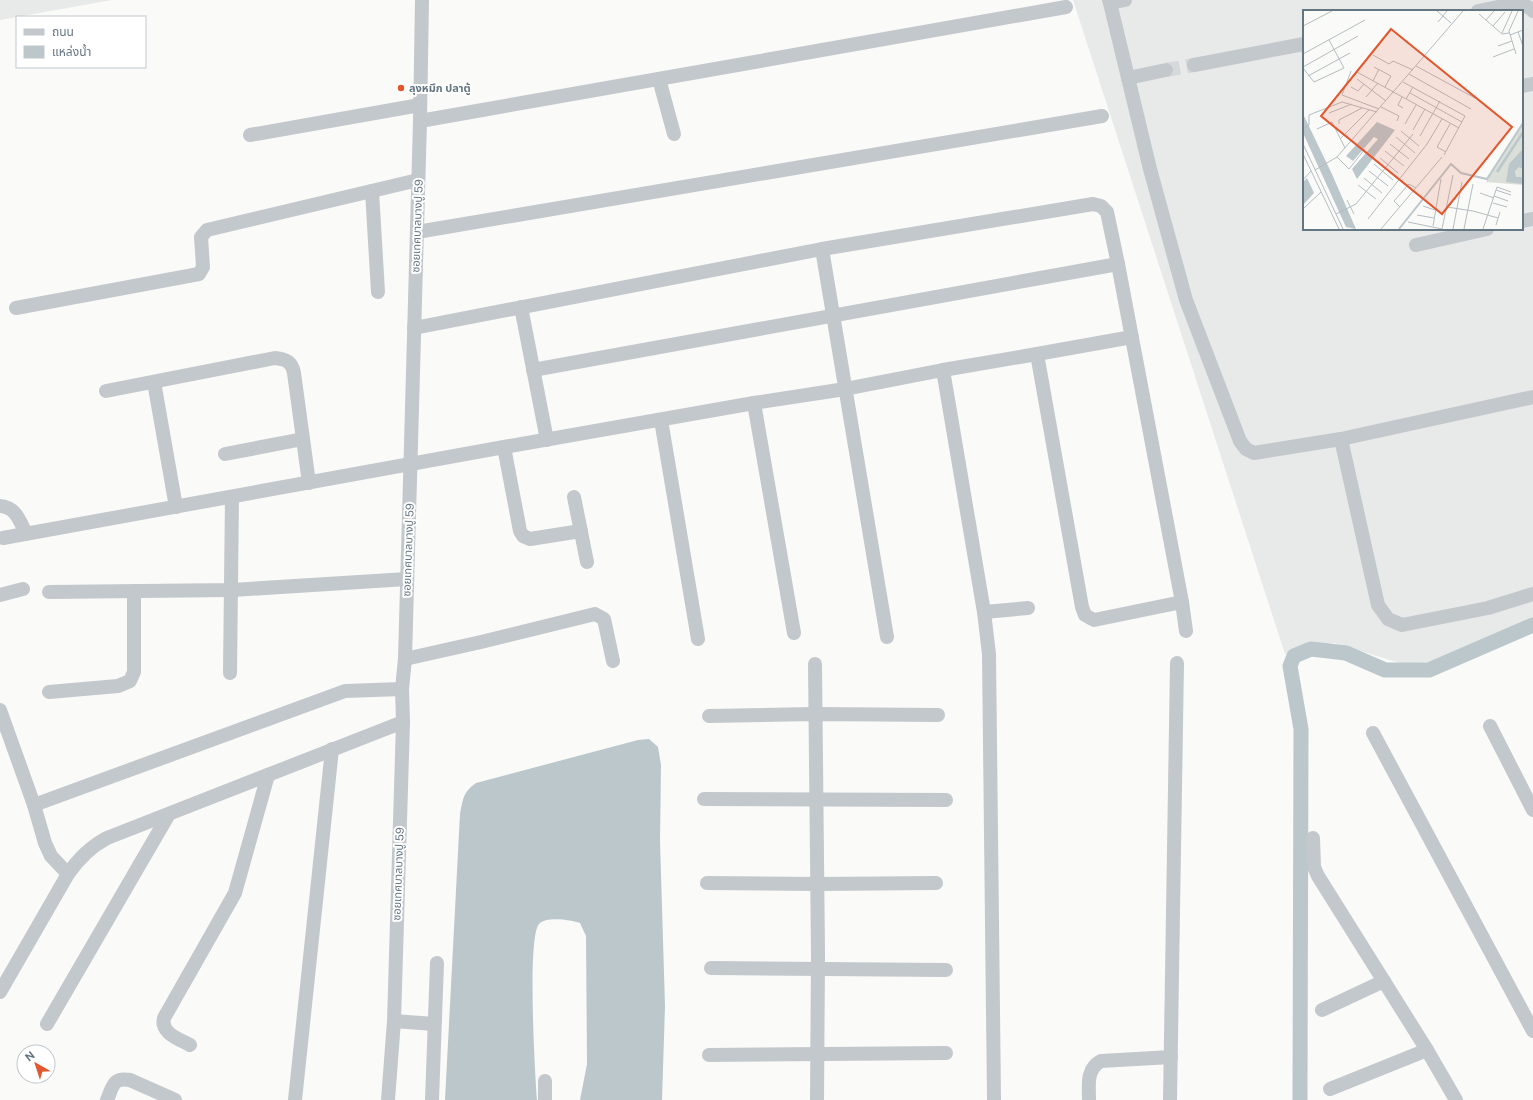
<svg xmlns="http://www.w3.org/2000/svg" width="1533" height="1100" viewBox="0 0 1533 1100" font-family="'Public Sans','Noto Sans Thai',sans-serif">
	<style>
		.built { fill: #e8e9e9; fill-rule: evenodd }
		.water { fill: #bbc7cb }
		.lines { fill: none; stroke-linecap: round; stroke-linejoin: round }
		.canal { stroke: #bbc7cb; stroke-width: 15 }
		.minor-tunnel { stroke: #d5d9db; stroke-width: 14; stroke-dasharray: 14 7; stroke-linecap: butt }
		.minor { stroke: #c3c8cc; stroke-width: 14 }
		.poi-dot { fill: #e4572e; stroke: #fff; stroke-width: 1.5 }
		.labels { text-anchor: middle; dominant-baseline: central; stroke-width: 4; stroke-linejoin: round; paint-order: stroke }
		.poi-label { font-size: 11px; font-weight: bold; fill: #657683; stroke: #fff; text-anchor: start }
		.street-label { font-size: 11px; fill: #657683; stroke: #fff }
		.inset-river { fill: none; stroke: #bbc7cb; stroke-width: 2 }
		.inset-road { fill: none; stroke: #b5bdc2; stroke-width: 1 }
		.view { fill: #e4572e; fill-opacity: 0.15; stroke: #e4572e; stroke-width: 2 }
		.inset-edge { fill: none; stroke: #657683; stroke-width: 2 }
	</style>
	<rect width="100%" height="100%" fill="#fafaf8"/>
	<g class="built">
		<polygon points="0,0 112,0 0,20"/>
		<path d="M 1073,0 L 1533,0 L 1533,622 L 1446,661 L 1403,664 L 1334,643 L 1285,654 ZM 1304,11 L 1522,11 L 1522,229 L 1304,229 Z"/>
	</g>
	<path class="water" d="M 649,739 L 658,747 L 661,765 L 660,841 L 665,1006 L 662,1100 L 580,1100 L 587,1064 L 586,936 L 580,923 C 571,920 546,916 539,924 C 527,938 535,1074 537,1100 L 445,1100 L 460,814 C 463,799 463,792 476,783 L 638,740 Z"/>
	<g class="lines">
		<polyline class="canal" points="1300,1100 1301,729 1290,666 1294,656 1311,649 1346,653 1385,670 1429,670 1533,625"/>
		<polyline class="minor-tunnel" points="1166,70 1194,65"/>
		<g class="minor">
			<polyline points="1109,0 1110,3 1125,0"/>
			<polyline points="1110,3 1150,169 1186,300 1240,441 1246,449 1254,453 1341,439 1378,605 1388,619 1402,625 1488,608 1533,594"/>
			<polyline points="1478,11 1519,3 1530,8 1533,11"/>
			<polyline points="1194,65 1304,44"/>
			<polyline points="1128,78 1166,70"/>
			<polyline points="659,79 674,134"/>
			<polyline points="1522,86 1533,84"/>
			<polyline points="420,121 1066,7"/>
			<polyline points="250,135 420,105"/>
			<polyline points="372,191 378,292"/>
			<polyline points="1522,221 1533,219"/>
			<polyline points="417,232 1102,116"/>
			<polyline points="1416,245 1487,229"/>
			<polyline points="822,249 887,637"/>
			<polyline points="521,307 547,440"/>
			<polyline points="16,308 199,274 203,267 201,237 207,230 418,180"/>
			<polyline points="414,328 822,249 1093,204 1101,206 1107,212 1118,264 1182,602 1186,631"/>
			<polyline points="1037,354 1082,607 1085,615 1094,620 1182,602"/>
			<polyline points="533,370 1118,264"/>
			<polyline points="943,370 984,612 989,654 994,1100"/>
			<polyline points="154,382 176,507"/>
			<path d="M 106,391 L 275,358 C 286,359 292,362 294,373 L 309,483"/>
			<polyline points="754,403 794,633"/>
			<polyline points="661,420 698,639"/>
			<polyline points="1341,439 1533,397"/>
			<polyline points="504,447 520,531 523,536 530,539 581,531"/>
			<polyline points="225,454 303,439"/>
			<polyline points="574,497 587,562"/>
			<path d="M 0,506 C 16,507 20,521 26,534"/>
			<polyline points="3,538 504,447 754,403 845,389 943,370 1037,354 1132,337"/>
			<polyline points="49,592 232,590 407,579"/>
			<polyline points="0,595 23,589"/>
			<polyline points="984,612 1028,608"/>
			<polyline points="405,659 481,642 595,614 604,619 613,661"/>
			<polyline points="815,664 818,954 817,1100"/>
			<polyline points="230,673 232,497"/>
			<polyline points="49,692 118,686 130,681 134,672 134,591"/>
			<polyline points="0,710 34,805 345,691 402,689"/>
			<polyline points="709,716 815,714 938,715"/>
			<polyline points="1490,726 1533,810"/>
			<polyline points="1373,733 1533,1031"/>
			<polyline points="704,799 946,800"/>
			<polyline points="34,805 45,843 51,856 68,874"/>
			<polyline points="1313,838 1314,867 1318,876 1427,1050 1456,1100"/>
			<polyline points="707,883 817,884 936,883"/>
			<polyline points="711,968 946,970"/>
			<path d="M 0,992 L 68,874 C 79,858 90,847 107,838 L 403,722"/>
			<polyline points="1322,1010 1384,981"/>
			<polyline points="394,1021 434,1024"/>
			<polyline points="47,1024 169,814"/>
			<path d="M 190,1045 C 179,1039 160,1033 164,1018 L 235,893 L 268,775"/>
			<polyline points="709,1055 946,1053"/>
			<polyline points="545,1081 545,1100"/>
			<polyline points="1330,1089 1427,1050"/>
			<path d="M 107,1100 C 113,1086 113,1077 130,1080 L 175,1100"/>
			<polyline points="295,1100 332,749"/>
			<polyline points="388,1100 394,1021 403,722 402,689 405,659 420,121 422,0"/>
			<polyline points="432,1100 437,963"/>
			<path d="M 1089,1100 C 1089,1085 1086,1069 1101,1061 L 1171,1057"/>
			<polyline points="1170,1100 1177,663"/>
		</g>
	</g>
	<circle class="poi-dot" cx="401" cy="88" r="4"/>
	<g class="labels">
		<g class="poi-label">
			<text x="409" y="88">ลุงหมึก ปลาตู้</text>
		</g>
		<g class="street-label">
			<text transform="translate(417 226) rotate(-88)">ซอยเทศบาลบางปู 59</text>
			<text transform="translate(408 550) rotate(-88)">ซอยเทศบาลบางปู 59</text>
			<text transform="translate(398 874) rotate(-88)">ซอยเทศบาลบางปู 59</text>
		</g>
	</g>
	<g transform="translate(1303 10)">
		<rect width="220" height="220" fill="#fafaf8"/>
		<path d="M 220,114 L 220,175 L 183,172 L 191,159 Z" fill="#dadfd7"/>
		<path d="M 0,104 L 28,162 L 53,219 L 43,217 L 0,123 ZM 74,112 L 92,120 L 54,169 L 49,159 L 75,129 L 71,127 L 50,151 L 43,146 ZM 220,120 L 219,126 L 195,163 L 193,161 ZM 220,139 L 220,159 L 216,157 L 212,161 L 213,167 L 220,167 L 220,174 L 203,172 L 206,154 ZM 4,168 L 11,183 L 0,195 L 0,172 Z" fill="#bbc7cb"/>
		<path class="inset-river" d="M 96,219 L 148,154 L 158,163 L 184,169 L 220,113"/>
		<path class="inset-road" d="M 134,1 L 148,13M 176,4 L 199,24 L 206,23M 183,10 L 191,1M 135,12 L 144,1M 0,16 L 29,1M 190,16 L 202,2M 215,22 L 220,36M 199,23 L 209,1M 207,25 L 220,20M 195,36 L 209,31M 0,44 L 62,10M 213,44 L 206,21 L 215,1M 70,45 L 86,54 L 90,51 L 110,60M 190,47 L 211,39M 113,56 L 172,88M 0,57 L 55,26M 71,57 L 88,66 L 82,77M 0,58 L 11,72 L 41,58 L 26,30M 48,61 L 39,85 L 76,99M 54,62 L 156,118M 106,64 L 168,99M 5,66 L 47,43M 54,69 L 83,91M 70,71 L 76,59M 100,72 L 162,106 L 141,145M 48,77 L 55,81 L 61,74M 107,83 L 159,112M 63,87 L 75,73M 99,87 L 95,95 L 100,98M 103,89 L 110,77M 78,97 L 96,106 L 94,111M 26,103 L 49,94M 36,114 L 36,110 L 59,98M 102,114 L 113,95M 0,119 L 6,115 L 6,105 L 39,92 L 74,102M 14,119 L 29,112 L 42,138M 110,120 L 122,99M 98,121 L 116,136M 117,126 L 137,91M 93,127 L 112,143M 37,129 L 66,100M 0,134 L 40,219M 87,134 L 106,149M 82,141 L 101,156M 143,142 L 134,137 L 147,114M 0,144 L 36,219M 34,147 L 46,159 L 62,139M 77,148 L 95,163M 71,154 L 90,170M 12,160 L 34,147 L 160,1M 66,161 L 85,176M 61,168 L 79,183M 0,170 L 8,161M 55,175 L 73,189M 193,180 L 208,185M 177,183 L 191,188M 191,186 L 205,191M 44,190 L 51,204M 190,193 L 204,197M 120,196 L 132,200M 97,197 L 91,191 L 106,174 L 113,178M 144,197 L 170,201 L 195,208M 0,199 L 18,182M 33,204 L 53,194 L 110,124M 114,205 L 131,208M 65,209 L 124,134 L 139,109M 105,212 L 139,219M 193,215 L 197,202M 130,216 L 138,169M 78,219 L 139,147M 139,219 L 150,165M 150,219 L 159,172M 161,219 L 170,174M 180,219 L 194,177 L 208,182"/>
		<path class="view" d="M 88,19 L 209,117 L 139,204 L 18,106 Z"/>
		<rect width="220" height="220" class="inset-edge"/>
	</g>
	<rect x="16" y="16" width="130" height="52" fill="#ffffff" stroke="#c1c8cd"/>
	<rect x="24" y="29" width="20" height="6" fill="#c3c8cc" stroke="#c1c8cd"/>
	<text x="52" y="36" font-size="12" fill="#657683">ถนน</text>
	<rect x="24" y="46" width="20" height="12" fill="#bbc7cb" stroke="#c1c8cd"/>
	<text x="52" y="56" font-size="12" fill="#657683">แหล่งน้ำ</text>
	<g transform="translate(36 1064) rotate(321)"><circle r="19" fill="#ffffff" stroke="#c1c8cd"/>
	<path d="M0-3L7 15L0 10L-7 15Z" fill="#e4572e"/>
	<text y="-6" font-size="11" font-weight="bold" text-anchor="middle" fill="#657683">N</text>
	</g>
</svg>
